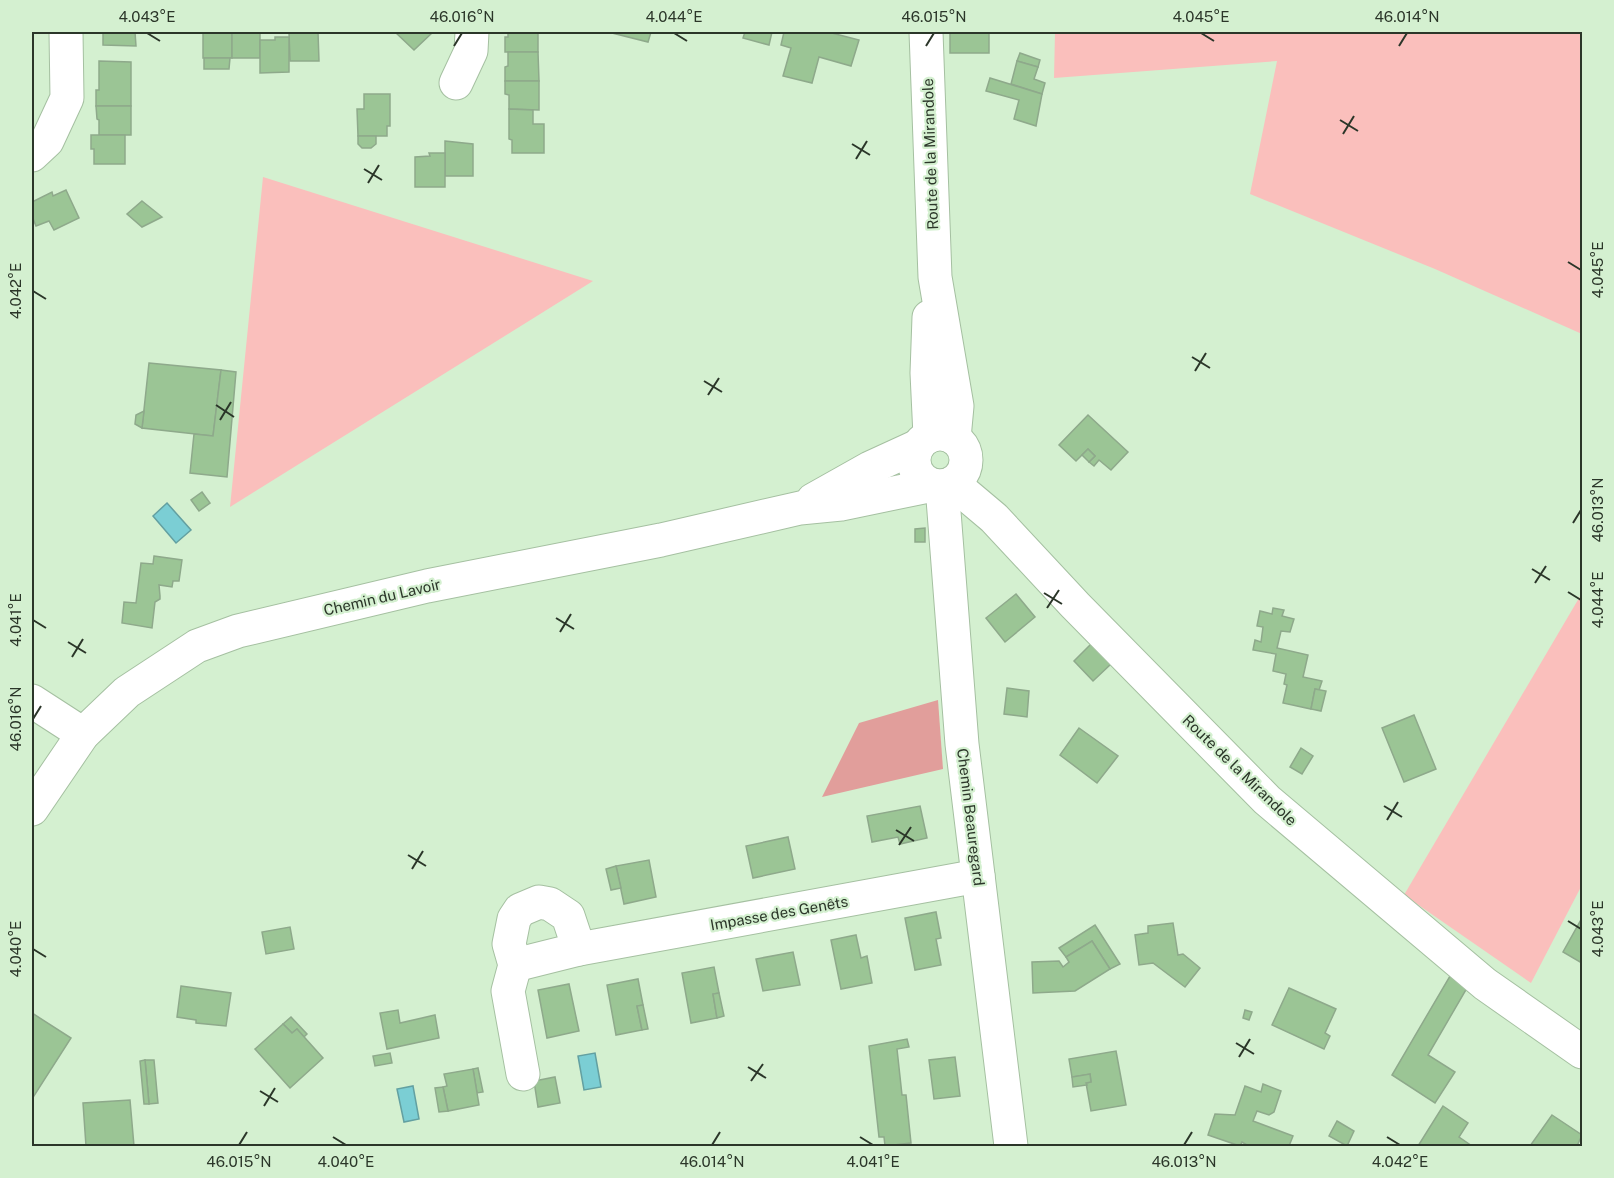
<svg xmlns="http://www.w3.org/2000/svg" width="1614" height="1178" viewBox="0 0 1614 1178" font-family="'Public Sans',sans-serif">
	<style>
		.green { fill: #fabfbc }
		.forest { fill: #e19e9b }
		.water { fill: #7bced4; stroke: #63a0a1; stroke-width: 1.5 }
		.building { fill: #9bc595; stroke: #8ea98b; stroke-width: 1.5 }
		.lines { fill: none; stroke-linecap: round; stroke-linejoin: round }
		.minor-casing { stroke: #a5c0a1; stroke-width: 35 }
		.minor { stroke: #fff; stroke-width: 33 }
		.ticks { fill: none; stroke: #2b3629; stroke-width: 2 }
		.labels { text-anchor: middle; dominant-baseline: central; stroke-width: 4.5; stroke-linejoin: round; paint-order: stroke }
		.street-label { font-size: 15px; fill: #2b3629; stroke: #d4f0d0 }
		.neatline { fill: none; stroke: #2b3629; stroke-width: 2 }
		.ticks-label { font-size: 15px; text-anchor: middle; fill: #2b3629 }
	</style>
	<rect width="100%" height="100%" fill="#d4f0d0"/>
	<g class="green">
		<polygon points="1055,32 1582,32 1582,334 1435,269 1250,194 1277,61 1054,78"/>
		<polygon points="263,177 593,281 230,507"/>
		<polygon points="1582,593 1582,885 1531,983 1404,895"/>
	</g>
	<polygon class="forest" points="938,700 943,769 822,797 859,723"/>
	<g class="water">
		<polygon points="167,503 191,530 176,543 153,516"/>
		<polygon points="595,1053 601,1087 584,1090 578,1056"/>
		<polygon points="413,1086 419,1119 404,1122 397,1089"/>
	</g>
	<g class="building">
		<polygon points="103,32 135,32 136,46 103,45"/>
		<rect x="203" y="32" width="29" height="26"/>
		<rect x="232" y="32" width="28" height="26"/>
		<polygon points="289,32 318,32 319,61 290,61"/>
		<polygon points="395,32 433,32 414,50"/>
		<polygon points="508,32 538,32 538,52 505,52 505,37 508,37"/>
		<polygon points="608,32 651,32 648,42"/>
		<polygon points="745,32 772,32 769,45 743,38"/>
		<polygon points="784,32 828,32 859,40 851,66 819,57 812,83 783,76 791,48 781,45"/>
		<rect x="950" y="32" width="39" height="21"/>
		<polygon points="275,37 289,37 289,72 260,73 260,40 275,40"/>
		<polygon points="508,52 538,52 539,81 505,81 505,67 508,66"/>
		<polygon points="1020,53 1040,60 1038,67 1017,61"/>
		<polygon points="204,58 230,58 229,69 204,69"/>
		<polygon points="99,61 131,62 131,106 96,106 96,90 99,90"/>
		<polygon points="1017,61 1038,67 1034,79 1045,83 1042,94 1011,84"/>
		<polygon points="990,78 1042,94 1036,126 1014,119 1019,100 986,91"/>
		<polygon points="505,81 539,81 539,110 509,109 509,95 505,94"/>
		<polygon points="364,94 390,94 390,126 387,126 387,136 358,136 357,109 364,109"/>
		<polygon points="96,106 131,106 131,135 99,135 99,120 97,119"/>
		<polygon points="509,109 533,110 533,124 544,124 544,153 512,153 512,140 509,139"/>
		<polygon points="91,135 125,135 125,164 94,164 94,149 91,149"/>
		<polygon points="358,136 376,136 376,144 371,148 362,148 358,144"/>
		<polygon points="445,141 473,144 473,176 445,176"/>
		<polygon points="429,153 445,153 445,187 415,187 415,157 430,156"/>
		<polygon points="66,190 79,218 54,230 49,221 36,226 32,216 32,202 52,192 53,196"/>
		<polygon points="142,201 162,217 142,227 127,214"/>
		<polygon points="149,363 221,370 213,436 142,428"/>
		<polygon points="221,370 236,372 227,477 190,473 194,434 213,436"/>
		<polygon points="144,411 142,428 135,424 136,415"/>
		<polygon points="1088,415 1128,452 1111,470 1099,460 1094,466 1089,462 1095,456 1088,449 1076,461 1059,445"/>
		<polygon points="1088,449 1095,456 1089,462 1082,455"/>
		<polygon points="202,492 210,503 199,511 191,500"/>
		<polygon points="925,528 925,542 915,542 915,529"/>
		<polygon points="154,556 182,560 179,581 173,581 172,587 159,585 160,596 160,599 155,602 152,628 122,623 124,602 136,603 141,563 153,564"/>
		<polygon points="1016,594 1035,617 1005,642 986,618"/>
		<polygon points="1273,608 1284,610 1282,616 1294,619 1290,632 1281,631 1277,648 1308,655 1303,677 1322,681 1319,690 1315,689 1311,709 1283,703 1287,685 1284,684 1286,674 1273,671 1276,654 1253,650 1255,640 1261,642 1263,627 1257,626 1260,611 1272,614"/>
		<polygon points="1091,644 1111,664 1093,681 1074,661"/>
		<polygon points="1007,688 1029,691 1027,717 1004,714"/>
		<polygon points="1315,689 1326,691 1321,711 1311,709"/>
		<polygon points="1414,715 1436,769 1404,782 1382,728"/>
		<polygon points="1079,728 1118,756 1097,783 1060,755"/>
		<polygon points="1301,748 1313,756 1302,774 1290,767"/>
		<polygon points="920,806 927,838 900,844 898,837 872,842 867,816"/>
		<polygon points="788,837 795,869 753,878 746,846"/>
		<polygon points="649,860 656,897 624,904 616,866"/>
		<polygon points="616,866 621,888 611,890 606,869"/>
		<polygon points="936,912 941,938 936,939 941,965 915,970 905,918"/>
		<polygon points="1582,918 1582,958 1580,962 1563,952"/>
		<polygon points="1173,923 1178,955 1183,954 1200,968 1185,987 1153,963 1139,965 1135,935 1148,933 1148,926"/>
		<polygon points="1095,925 1120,964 1110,969 1092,941 1066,957 1059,948"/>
		<polygon points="290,927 294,949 266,954 262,932"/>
		<polygon points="856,935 861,958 867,956 872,983 841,989 831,940"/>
		<polygon points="1092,941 1110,969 1075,991 1033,993 1032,962 1059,961 1063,967 1069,962 1066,957"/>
		<polygon points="793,952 800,985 763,991 756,959"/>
		<polygon points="714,967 719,993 713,994 717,1018 691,1023 682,973"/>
		<polygon points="1450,976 1467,988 1428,1055 1455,1072 1435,1103 1392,1075"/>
		<polygon points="638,979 643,1005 637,1006 642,1030 616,1035 607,985"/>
		<polygon points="569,984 579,1031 547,1038 538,990"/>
		<polygon points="181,986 231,993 226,1026 196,1023 196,1020 177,1017"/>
		<polygon points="1289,988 1336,1009 1325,1033 1330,1036 1324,1049 1272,1025"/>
		<polygon points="719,993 724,1016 717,1018 713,994"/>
		<polygon points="643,1005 648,1029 642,1030 637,1006"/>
		<polygon points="398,1010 400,1023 435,1015 439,1038 387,1049 380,1013"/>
		<polygon points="1245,1010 1252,1012 1249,1020 1243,1018"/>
		<polygon points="32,1013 71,1038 32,1099"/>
		<polygon points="291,1017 307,1034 304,1037 297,1029 292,1033 283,1024"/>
		<polygon points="283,1024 292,1033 297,1029 323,1058 290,1088 255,1049"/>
		<polygon points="907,1039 909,1047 897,1049 902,1095 906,1095 911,1143 885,1146 884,1137 879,1137 869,1046"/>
		<polygon points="1116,1051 1126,1105 1091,1111 1086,1083 1091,1082 1090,1074 1072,1077 1069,1059"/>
		<polygon points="390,1053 392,1063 375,1066 373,1056"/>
		<polygon points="955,1057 960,1096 934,1099 929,1060"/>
		<polygon points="145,1060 154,1060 158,1103 149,1104"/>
		<polygon points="145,1060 149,1104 144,1104 140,1061"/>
		<polygon points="478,1068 483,1092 477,1093 473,1069"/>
		<polygon points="473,1069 479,1105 448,1111 443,1087 447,1086 444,1074"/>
		<polygon points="1090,1074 1091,1082 1086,1083 1087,1085 1073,1087 1072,1077"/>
		<polygon points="555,1077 560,1103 538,1107 534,1081"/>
		<polygon points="1263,1084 1281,1091 1274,1112 1269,1115 1257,1111 1253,1121 1293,1136 1289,1146 1246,1146 1247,1145 1242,1142 1240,1146 1208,1135 1215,1114 1235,1115 1245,1086 1261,1092"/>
		<polygon points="443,1087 448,1111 439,1112 435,1088"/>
		<polygon points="130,1100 134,1146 86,1146 83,1103"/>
		<polygon points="1443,1106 1468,1123 1459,1137 1472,1146 1418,1146"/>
		<polygon points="1552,1115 1582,1135 1577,1146 1530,1146"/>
		<polygon points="1337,1121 1354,1131 1347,1146 1329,1136"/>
	</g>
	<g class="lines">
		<g class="minor-casing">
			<g id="minor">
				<polyline points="926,32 935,277 957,406 954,438"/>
				<polyline points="456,83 471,51 472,32"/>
				<polyline points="32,155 47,141 67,98 66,32"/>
				<polyline points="929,317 927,373 930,436"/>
				<circle cx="940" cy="460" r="26"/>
				<polyline points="950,484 956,486 994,518 1075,605 1267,800 1485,984 1582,1052"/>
				<polyline points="942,486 962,744 1011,1146"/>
				<polyline points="813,500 870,468 918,446"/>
				<polyline points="32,701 83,734"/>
				<polyline points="32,809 83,734 127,692 197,646 238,631 427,586 661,540 800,508 841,504 933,485"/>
				<polyline points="515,965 579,949"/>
				<polyline points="523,1074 508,991 515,965 509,944 514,919 520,910 539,902 550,904 568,916 579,949 978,876"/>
			</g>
		</g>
		<use href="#minor" class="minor"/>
	</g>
	<path class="ticks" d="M 147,33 L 160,41M 674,33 L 687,41M 1201,33 L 1214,41M 454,46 L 462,33M 926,46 L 934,33M 1399,46 L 1407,33M 1340,120 L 1358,131M 1343,134 L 1354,116M 852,144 L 870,155M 856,159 L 867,141M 364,169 L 382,180M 368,183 L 379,165M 1568,262 L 1581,270M 33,291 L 46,299M 1192,357 L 1210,368M 1195,371 L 1206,353M 704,381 L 722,392M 708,395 L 719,378M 216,405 L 234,417M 220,420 L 231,402M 1573,523 L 1581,510M 1532,569 L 1550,580M 1535,583 L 1546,566M 1568,592 L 1581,600M 1044,593 L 1062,604M 1047,608 L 1059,590M 556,618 L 574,629M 33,620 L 46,628M 560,632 L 571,614M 68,642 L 86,653M 72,657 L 83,639M 33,719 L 41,706M 1384,806 L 1402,817M 1387,820 L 1398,802M 896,830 L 914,841M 899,845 L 911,827M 408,855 L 426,866M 412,869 L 423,851M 1568,921 L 1581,929M 33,949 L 46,957M 1236,1043 L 1254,1054M 1239,1057 L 1250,1039M 748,1067 L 766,1078M 751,1081 L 763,1064M 260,1091 L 278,1102M 264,1106 L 275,1088M 333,1137 L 346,1145M 860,1137 L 873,1145M 1387,1137 L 1400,1145M 239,1145 L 247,1132M 712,1145 L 720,1132M 1184,1145 L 1192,1132"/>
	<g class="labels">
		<g class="street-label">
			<text transform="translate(930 154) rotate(-92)">Route de la Mirandole</text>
			<text transform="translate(382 597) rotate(-13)">Chemin du Lavoir</text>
			<text transform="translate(1240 770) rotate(44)">Route de la Mirandole</text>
			<text transform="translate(971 817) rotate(83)">Chemin Beauregard</text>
			<text transform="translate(779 913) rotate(-10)">Impasse des Genêts</text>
		</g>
	</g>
	<rect width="1614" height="1178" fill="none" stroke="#d4f0d0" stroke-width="66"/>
	<rect x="33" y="33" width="1548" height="1112" class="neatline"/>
	<g class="ticks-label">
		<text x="147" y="22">4.043°E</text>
		<text x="462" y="22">46.016°N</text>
		<text x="674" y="22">4.044°E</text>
		<text x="934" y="22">46.015°N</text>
		<text x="1201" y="22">4.045°E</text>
		<text x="1407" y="22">46.014°N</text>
		<text transform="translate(1598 270) rotate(-90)" y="5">4.045°E</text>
		<text transform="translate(16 291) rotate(-90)" y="5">4.042°E</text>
		<text transform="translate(1598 510) rotate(-90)" y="5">46.013°N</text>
		<text transform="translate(1598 600) rotate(-90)" y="5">4.044°E</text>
		<text transform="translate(16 620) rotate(-90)" y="5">4.041°E</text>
		<text transform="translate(16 719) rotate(-90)" y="5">46.016°N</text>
		<text transform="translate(1598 929) rotate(-90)" y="5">4.043°E</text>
		<text transform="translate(16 949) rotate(-90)" y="5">4.040°E</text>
		<text x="239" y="1167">46.015°N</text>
		<text x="346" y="1167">4.040°E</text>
		<text x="712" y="1167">46.014°N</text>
		<text x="873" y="1167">4.041°E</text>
		<text x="1184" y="1167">46.013°N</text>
		<text x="1400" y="1167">4.042°E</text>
	</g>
</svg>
